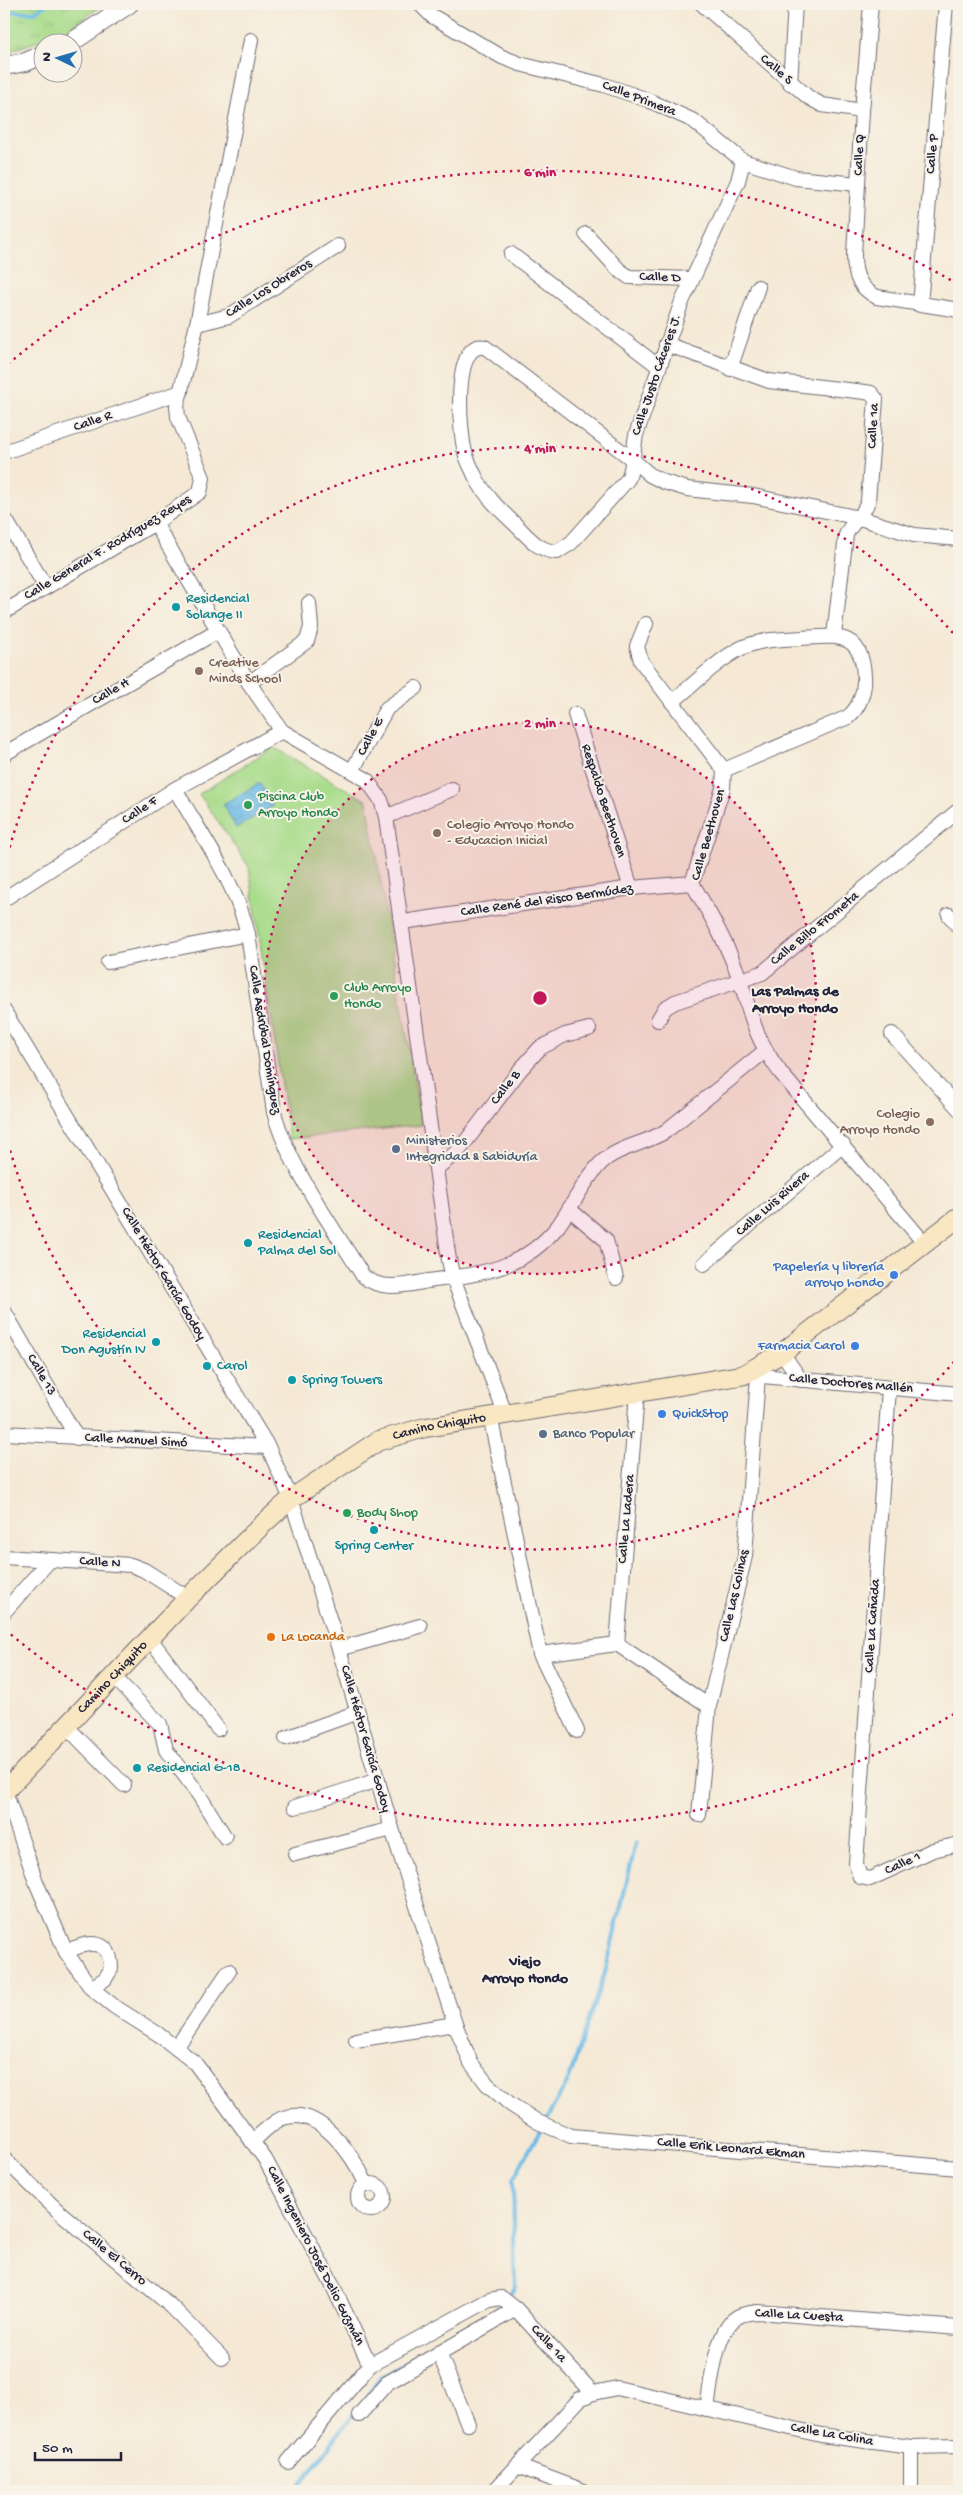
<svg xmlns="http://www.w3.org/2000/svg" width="963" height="2495" viewBox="0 0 963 2495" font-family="'Gochi Hand',sans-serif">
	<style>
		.park { fill: url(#park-tufts); stroke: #667f63 }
		.pitch { fill: #a9dc8b; stroke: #667f63 }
		.water { fill: url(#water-waves); stroke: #466e90 }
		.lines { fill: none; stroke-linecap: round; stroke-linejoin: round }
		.stream { stroke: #6bbbe6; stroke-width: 4 }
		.minor-casing { stroke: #6c6871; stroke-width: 16 }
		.tertiary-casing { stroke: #6c6871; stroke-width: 20 }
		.secondary-casing { stroke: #6c6871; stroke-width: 21 }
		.minor { stroke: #fff; stroke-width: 14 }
		.tertiary { stroke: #fff; stroke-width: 18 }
		.secondary { stroke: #f9e7c3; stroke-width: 19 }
		.ring { fill: none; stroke: #c2185b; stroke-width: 2.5; stroke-dasharray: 2.5 5 }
		.culture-dot { fill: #0f9aa8; stroke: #f7f3e8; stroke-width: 2 }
		.education-dot { fill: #8d6e63; stroke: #f7f3e8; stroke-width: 2 }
		.leisure-dot { fill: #2e9e5b; stroke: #f7f3e8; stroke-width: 2 }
		.service-dot { fill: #5c6f8a; stroke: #f7f3e8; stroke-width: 2 }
		.shop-dot { fill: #3f7fe0; stroke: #f7f3e8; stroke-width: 2 }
		.food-dot { fill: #e8710a; stroke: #f7f3e8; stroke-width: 2 }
		.labels { text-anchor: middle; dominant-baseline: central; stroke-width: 4; stroke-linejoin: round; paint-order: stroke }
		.street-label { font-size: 14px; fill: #22223b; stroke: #f7f3e8 }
		.culture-label { font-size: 14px; fill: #0d838f; stroke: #f7f3e8; text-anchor: start }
		.education-label { font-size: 14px; fill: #785e54; stroke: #f7f3e8; text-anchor: start }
		.leisure-label { font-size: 14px; fill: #27864d; stroke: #f7f3e8; text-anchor: start }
		.service-label { font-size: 14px; fill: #4e5e75; stroke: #f7f3e8; text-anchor: start }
		.shop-label { font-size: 14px; fill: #366cbe; stroke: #f7f3e8; text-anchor: end }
		.food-label { font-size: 14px; fill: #c56008; stroke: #f7f3e8; text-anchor: start }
		.neighbourhood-label { font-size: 15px; font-weight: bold; fill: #22223b; stroke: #f7f3e8 }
		.centre { fill: #c2185b; stroke: #f7f3e8; stroke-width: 2.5 }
		.ring-label { font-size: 15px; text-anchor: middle; font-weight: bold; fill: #c2185b; stroke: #f7f3e8; stroke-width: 4; stroke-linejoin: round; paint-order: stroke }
	</style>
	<defs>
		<pattern id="park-tufts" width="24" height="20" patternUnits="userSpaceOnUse" patternTransform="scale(1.25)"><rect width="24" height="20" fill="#a9dc8b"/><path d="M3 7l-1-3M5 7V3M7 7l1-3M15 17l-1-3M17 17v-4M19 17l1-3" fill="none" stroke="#91bc79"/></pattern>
		<pattern id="water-waves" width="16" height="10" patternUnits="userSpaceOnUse" patternTransform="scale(1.25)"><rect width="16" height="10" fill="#6bbbe6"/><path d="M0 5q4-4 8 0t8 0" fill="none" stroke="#5ca0c6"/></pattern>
	</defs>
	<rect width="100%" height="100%" fill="#f7f3e8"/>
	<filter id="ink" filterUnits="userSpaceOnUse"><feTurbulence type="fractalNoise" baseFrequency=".02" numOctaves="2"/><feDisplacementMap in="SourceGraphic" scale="10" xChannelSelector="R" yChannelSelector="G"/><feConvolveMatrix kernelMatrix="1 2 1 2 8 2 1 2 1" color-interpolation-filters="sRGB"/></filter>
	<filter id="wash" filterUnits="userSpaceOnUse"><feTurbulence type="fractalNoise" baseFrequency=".0096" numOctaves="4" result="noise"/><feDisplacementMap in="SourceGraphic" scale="20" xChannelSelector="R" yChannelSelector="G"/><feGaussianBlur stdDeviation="1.12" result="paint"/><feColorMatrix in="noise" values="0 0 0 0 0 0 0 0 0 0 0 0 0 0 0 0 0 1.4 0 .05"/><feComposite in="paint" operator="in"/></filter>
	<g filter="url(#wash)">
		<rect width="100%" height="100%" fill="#f5e9d5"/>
		<polygon class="park" points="4,4 105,4 64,32 10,51 4,51"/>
		<polygon class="pitch" points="273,747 367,801 422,1125 289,1139 249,867 199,794"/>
		<polygon class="water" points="260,783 273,806 236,828 223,804"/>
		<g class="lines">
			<g class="stream">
				<polyline points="4,12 35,12 47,4"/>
				<polyline points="367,2396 381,2377 499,2309 515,2287 513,2179 569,2079 606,1969 636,1843"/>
				<polyline points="292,2491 297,2489 355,2412"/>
			</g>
		</g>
	</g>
	<g filter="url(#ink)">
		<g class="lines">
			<g class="minor-casing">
				<g id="minor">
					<polyline points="420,4 432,16 502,57 520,64 604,85 648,100 694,121 743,161 796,178 858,184"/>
					<polyline points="702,4 808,97 822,105 862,111"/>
					<path d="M 871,4 L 862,111 L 854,255 C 854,275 859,288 877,297 L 959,310"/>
					<polyline points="790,83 795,4"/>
					<path d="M 743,161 L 738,181 L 681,304 L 636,435 C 633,450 634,465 628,479 L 571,543 L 557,552 C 539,551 529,538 517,526 C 501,511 485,496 475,476 C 472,469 467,460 465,452 C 460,434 451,340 485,347 L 633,460 L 650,475 L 664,482 L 687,489 L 753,496 L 860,518 L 914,535 L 959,539"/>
					<polyline points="586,234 619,270 629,277 692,279"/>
					<polyline points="511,254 658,366"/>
					<polyline points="920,305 946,4"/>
					<polyline points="197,324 229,316 338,246"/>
					<path d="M 666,344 L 769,381 L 865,392 L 871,393 L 876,399 L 868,501 C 864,516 852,521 846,535 L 834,635"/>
					<polyline points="730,369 758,287"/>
					<polyline points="4,452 181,392"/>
					<polyline points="4,517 45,586"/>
					<polyline points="155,523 249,683 282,731 367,780 381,800 386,817 449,1260 453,1278 505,1413"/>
					<polyline points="4,612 155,523 200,492 203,478 178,417 177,406 197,324 251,40"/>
					<path d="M 646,624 L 637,646 L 641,661 L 724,770 L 723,788 L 692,883 C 710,914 728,945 740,980 C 752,1018 755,1038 780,1072 L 925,1244"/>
					<polyline points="249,683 307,641 311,627 309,603"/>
					<path d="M 672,702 C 692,686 726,652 749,645 C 766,639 784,639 802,638 C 836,636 862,631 864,676 C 865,691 860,707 848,717 L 724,770"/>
					<polyline points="575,714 631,888"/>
					<polyline points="4,754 218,631"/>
					<polyline points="352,771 387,708 416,688"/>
					<path d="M 175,789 C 202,836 235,881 248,934 L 274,1112 C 288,1166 333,1227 363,1276 C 382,1292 406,1285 428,1281 C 480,1274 523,1270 558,1226 C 573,1206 583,1181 601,1163 C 619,1146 646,1144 666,1131 L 765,1051"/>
					<polyline points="386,817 452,789"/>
					<polyline points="4,899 175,789 282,731"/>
					<polyline points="949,915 959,927"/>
					<polyline points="403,922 631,888 692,883"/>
					<polyline points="108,962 248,934"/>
					<polyline points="4,1011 268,1447 291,1499 339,1649 392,1829 455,2024 471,2063 487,2084 510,2104 538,2122 571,2136 959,2168"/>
					<polyline points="658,1020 665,1008 675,1002 762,973 959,810"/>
					<polyline points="892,1034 959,1109"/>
					<polyline points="437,1168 460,1149 520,1070 540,1048 565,1035 589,1029"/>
					<polyline points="569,1209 606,1240 616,1278"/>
					<polyline points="704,1264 843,1145"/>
					<polyline points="4,1311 77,1438"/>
					<polyline points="782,1353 801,1380"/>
					<polyline points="751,1375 959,1394"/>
					<polyline points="889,1388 856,1864 860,1877 870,1879 933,1850 959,1844"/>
					<polyline points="490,1416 540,1654 577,1731"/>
					<polyline points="4,1433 268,1447"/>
					<polyline points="4,1557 131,1565 144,1570 188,1598"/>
					<polyline points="4,1612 50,1560"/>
					<polyline points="151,1640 218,1729"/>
					<polyline points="617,1644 637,1394"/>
					<polyline points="339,1649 420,1626"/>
					<polyline points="540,1654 617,1644 709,1706"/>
					<polyline points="114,1677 160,1724 166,1750 199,1795 225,1837"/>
					<polyline points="66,1726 124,1785"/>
					<polyline points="286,1738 358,1712"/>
					<polyline points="5,1791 36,1882 66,1952 91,1988 115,2007 158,2034 195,2063 265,2159 331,2282 370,2365"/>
					<polyline points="295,1807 378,1780"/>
					<polyline points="699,1815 709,1706 745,1556 758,1376"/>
					<polyline points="295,1854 392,1829"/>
					<path d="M 66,1952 C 87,1941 111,1937 111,1969 L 105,1979 L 91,1988"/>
					<polyline points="356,2040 455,2024"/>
					<polyline points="176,2048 229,1971"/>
					<path d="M 252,2142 C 261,2134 272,2122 283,2118 C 320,2105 353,2156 366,2183"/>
					<polyline points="4,2159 56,2209 172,2307 222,2358"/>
					<circle cx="371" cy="2197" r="13"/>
					<polyline points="439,2353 468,2424"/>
					<path d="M 707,2409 C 711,2384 715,2328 739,2316 C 745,2313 752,2313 758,2312 L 959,2328"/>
					<polyline points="359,2415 387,2383 516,2309"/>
					<polyline points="911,2447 911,2491"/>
					<polyline points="288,2462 370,2365 489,2300 502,2298 516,2309 593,2393"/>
					<polyline points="517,2466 584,2491"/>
					<polyline points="494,2491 580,2399 593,2393 617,2388 821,2435 911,2447 959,2446"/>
				</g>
			</g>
			<g class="tertiary-casing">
				<g id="tertiary">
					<polyline points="72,42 129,4"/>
					<polyline points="4,66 26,62 42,55"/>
				</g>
			</g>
			<g class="secondary-casing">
				<g id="secondary">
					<path id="s1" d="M 4,1792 L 188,1598 L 263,1524 L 291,1499 L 378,1441 L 423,1428 L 743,1375 L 782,1353 L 959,1217"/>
				</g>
			</g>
			<use href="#minor" class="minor"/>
			<use href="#tertiary" class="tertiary"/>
			<use href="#secondary" class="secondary"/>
		</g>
	</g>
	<circle cx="540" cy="998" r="276" fill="#c2185b" fill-opacity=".12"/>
	<g class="ring">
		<circle cx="540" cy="998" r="276"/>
		<path d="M959 1356A551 551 0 0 1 4 1127M4 869A551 551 0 0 1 959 640"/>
		<path d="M954 1714A827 827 0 0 1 8 1632M8 364A827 827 0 0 1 954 282"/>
	</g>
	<g class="culture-dot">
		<circle cx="176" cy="607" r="5"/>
		<circle cx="248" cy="1243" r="5"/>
		<circle cx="156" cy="1342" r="5"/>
		<circle cx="207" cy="1366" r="5"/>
		<circle cx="292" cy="1380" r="5"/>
		<circle cx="374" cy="1530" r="5"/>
		<circle cx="137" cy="1768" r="5"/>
	</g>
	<g class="education-dot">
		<circle cx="199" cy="671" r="5"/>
		<circle cx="437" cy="833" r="5"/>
		<circle cx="930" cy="1122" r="5"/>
	</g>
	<g class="leisure-dot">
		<circle cx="248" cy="805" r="5"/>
		<circle cx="334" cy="996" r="5"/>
		<circle cx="347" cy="1513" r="5"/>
	</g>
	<g class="service-dot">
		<circle cx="396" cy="1149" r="5"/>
		<circle cx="543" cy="1434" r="5"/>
	</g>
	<g class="shop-dot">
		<circle cx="894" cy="1275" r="5"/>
		<circle cx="855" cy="1346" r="5"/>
		<circle cx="662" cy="1414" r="5"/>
	</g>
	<circle class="food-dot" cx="271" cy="1637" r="5"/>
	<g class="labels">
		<g class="street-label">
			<text transform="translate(776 70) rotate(41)">Calle S</text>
			<text transform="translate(639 99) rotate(21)">Calle Primera</text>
			<text transform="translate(933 154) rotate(-85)">Calle P</text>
			<text transform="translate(860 155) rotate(-87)">Calle Q</text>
			<text transform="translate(660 278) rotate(2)">Calle D</text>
			<text transform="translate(269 289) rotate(-32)">Calle Los Obreros</text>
			<text transform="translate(657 375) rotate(-71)">Calle Justo Cáceres J.</text>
			<text transform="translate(93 422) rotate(-19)">Calle R</text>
			<text transform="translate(874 426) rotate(-87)">Calle 1a</text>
			<text transform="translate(108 548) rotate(-31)">Calle General F. Rodríguez Reyes</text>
			<text transform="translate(111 692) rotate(-30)">Calle H</text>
			<text transform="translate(371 737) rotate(-62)">Calle E</text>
			<text transform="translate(603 801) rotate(72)">Respaldo Beethoven</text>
			<text transform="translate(140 811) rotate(-33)">Calle F</text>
			<text transform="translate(709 835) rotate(-74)">Calle Beethoven</text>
			<text transform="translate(547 901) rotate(-8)">Calle René del Risco Bermúdez</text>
			<text transform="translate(815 929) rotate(-39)">Calle Billo Frometa</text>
			<text transform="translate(264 1040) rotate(81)">Calle Asdrúbal Domínguez</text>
			<text transform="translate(506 1088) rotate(-52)">Calle B</text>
			<text transform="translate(773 1204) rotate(-41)">Calle Luis Rivera</text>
			<text transform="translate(163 1274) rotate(59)">Calle Héctor García Godoy</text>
			<text transform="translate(41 1375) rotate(60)">Calle 13</text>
			<text transform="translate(851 1384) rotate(5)">Calle Doctores Mallén</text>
			<text stroke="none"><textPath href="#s1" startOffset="578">Camino Chiquito</textPath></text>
			<text transform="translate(136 1441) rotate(3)">Calle Manuel Simó</text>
			<text transform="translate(627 1519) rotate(-85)">Calle La Ladera</text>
			<text transform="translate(100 1563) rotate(4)">Calle N</text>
			<text transform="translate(735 1596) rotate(-77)">Calle Las Colinas</text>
			<text transform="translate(873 1626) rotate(-86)">Calle La Cañada</text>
			<text stroke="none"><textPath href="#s1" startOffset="158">Camino Chiquito</textPath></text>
			<text transform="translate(365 1739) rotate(74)">Calle Héctor García Godoy</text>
			<text transform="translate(903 1864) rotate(-25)">Calle 1</text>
			<text transform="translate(731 2149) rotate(5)">Calle Erik Leonard Ekman</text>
			<text transform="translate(315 2256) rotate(63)">Calle Ingeniero José Delio Guzmán</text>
			<text transform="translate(114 2258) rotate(40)">Calle El Cerro</text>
			<text transform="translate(799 2316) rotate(3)">Calle La Cuesta</text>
			<text transform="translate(548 2344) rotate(47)">Calle 1a</text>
			<text transform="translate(832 2435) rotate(10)">Calle La Colina</text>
		</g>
		<g class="culture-label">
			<text x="186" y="599">Residencial<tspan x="186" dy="16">Solange II</tspan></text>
			<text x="258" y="1235">Residencial<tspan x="258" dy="16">Palma del Sol</tspan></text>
			<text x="146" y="1334" text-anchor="end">Residencial<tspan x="146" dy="16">Don Agustín IV</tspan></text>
			<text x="217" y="1366">Carol</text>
			<text x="302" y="1380">Spring Towers</text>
			<text x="374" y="1546" text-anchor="middle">Spring Center</text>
			<text x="147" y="1768">Residencial G-18</text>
		</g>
		<g class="education-label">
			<text x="209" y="663">Creative<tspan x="209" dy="16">Minds School</tspan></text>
			<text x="447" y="825">Colegio Arroyo Hondo<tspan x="447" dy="16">- Educacion Inicial</tspan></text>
			<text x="920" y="1114" text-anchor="end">Colegio<tspan x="920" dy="16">Arroyo Hondo</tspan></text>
		</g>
		<g class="leisure-label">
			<text x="258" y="797">Piscina Club<tspan x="258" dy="16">Arroyo Hondo</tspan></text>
			<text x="344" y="988">Club Arroyo<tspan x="344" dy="16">Hondo</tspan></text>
			<text x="357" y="1513">Body Shop</text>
		</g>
		<g class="service-label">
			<text x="406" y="1141">Ministerios<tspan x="406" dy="16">Integridad &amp; Sabiduría</tspan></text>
			<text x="553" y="1434">Banco Popular</text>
		</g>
		<g class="shop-label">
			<text x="884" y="1267">Papelería y librería<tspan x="884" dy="16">arroyo hondo</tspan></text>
			<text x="845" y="1346">Farmacia Carol</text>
			<text x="672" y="1414" text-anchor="start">QuickStop</text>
		</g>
		<g class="food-label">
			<text x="281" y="1637">La Locanda</text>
		</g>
		<g class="neighbourhood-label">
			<text x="795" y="992">Las Palmas de<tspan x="795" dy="17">Arroyo Hondo</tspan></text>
			<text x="525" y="1962">Viejo<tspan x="525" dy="17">Arroyo Hondo</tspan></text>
		</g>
	</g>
	<circle cx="540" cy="998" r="8" class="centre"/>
	<g class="ring-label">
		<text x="540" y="176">6 min</text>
		<text x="540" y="452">4 min</text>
		<text x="540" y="727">2 min</text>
	</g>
	<rect width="963" height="2495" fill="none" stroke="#f7f3e8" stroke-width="20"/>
	<g transform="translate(58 58) rotate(275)"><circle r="24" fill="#f7f3e8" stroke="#a29fa3"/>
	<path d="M0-4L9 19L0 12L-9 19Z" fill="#1f6fb2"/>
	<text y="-8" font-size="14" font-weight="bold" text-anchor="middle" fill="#22223b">N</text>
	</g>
	<path d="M35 2452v8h86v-8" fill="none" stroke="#22223b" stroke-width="2.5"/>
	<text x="42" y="2452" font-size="15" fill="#22223b" stroke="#f7f3e8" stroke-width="4" paint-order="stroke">50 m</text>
</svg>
